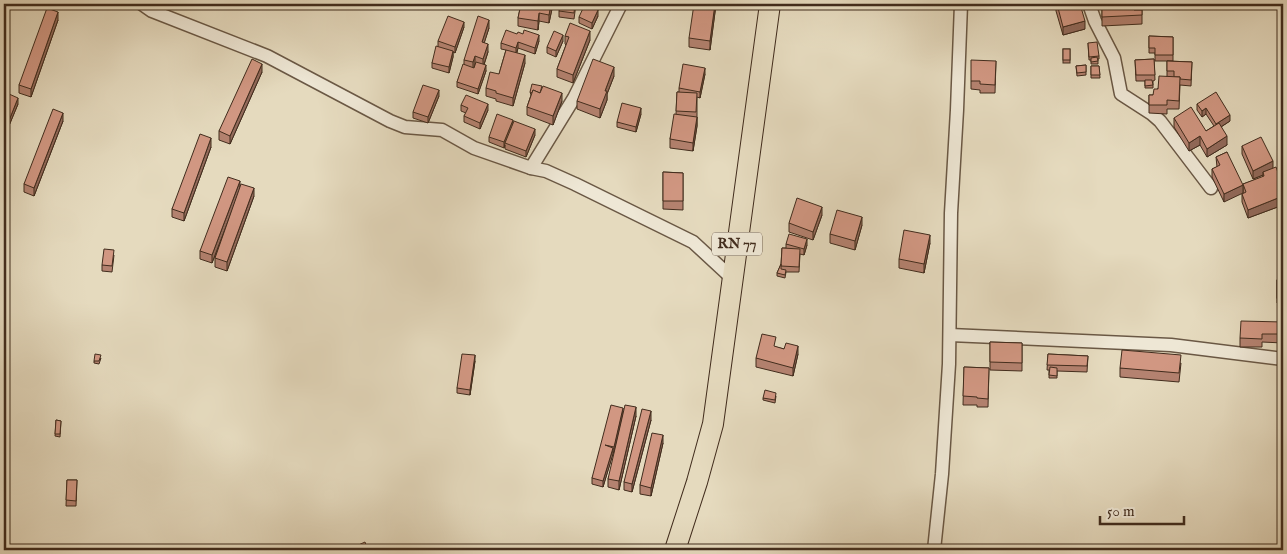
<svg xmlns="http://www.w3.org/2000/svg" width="1287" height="554" viewBox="0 0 1287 554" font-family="'IM FELL English',serif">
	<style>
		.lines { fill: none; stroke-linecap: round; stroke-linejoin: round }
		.street-casing { stroke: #6a5845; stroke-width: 15 }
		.primary-casing { stroke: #412c1d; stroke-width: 22 }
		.street { stroke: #eee7d5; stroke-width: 12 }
		.primary { stroke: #e5dabe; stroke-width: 20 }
		.wall { fill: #b48270; stroke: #412c1d }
		.shaded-wall { fill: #926a5b; stroke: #412c1d }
		.building { fill: #d19782; stroke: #412c1d }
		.labels { text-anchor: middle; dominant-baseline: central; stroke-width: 4; stroke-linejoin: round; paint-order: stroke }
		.shield { fill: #eee7d5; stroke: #756454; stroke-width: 1 }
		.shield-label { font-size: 14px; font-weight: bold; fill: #412c1d }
	</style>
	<rect width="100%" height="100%" fill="#e5dabe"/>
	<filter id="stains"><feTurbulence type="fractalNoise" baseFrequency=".004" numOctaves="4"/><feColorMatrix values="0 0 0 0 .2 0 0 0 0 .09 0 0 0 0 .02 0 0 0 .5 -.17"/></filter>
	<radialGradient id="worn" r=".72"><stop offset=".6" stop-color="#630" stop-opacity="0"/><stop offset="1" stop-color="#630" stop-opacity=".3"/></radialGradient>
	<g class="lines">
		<g class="street-casing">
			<g id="street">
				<polyline points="142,4 152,11 267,56 390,121 405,127 442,130 474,148 531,168 546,171 575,184 693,242 733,279"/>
				<polyline points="1089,4 1095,21 1114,58 1121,94 1152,114 1160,121 1211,188"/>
				<polyline points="531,168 574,98 621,4"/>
				<polyline points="950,335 1171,345 1283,359"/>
				<polyline points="934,550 942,474 949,364 951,213 957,110 961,4"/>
			</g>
		</g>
		<g class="primary-casing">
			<polyline id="primary" points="675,550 697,482 713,424 770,4"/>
		</g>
		<use href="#street" class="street"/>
		<use href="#primary" class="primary"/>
	</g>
	<g class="wall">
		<polygon points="521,4 553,4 549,23 539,21 538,30 518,26 518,18"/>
		<polygon points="576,4 574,19 559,17 559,11"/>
		<polygon points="716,4 710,50 689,47 689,38"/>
		<polygon points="1056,4 1085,29 1063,35 1056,11"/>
		<polygon points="1102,4 1134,10 1142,10 1142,24 1102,26"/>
		<polygon points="598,16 592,29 579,23 579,17"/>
		<polygon points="58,20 31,97 19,93 19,85"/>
		<polygon points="464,27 455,53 453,52 453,57 449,73 432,68 432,63 438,47 438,41"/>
		<polygon points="489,28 484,43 488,52 484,65 486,71 478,94 457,87 457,82 464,65 464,60"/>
		<polygon points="565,36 590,40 573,83 557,77 557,69 566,45 565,44"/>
		<polygon points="1149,36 1173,37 1173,61 1155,61 1155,53 1149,53"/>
		<polygon points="539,41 535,54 518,48 517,53 525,63 513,106 496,101 496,99 486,96 486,88 499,74 506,50 501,49 501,43"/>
		<polygon points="563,41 556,57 547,53 547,47"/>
		<polygon points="1088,43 1099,56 1099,59 1098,59 1098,64 1091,64 1091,60 1089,60"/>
		<rect x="1063" y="49" width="7" height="14"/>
		<polygon points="1154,59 1155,80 1153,81 1153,88 1145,88 1145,81 1136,81 1135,60"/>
		<polygon points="996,61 995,93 980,93 980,90 971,89 971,81"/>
		<polygon points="1167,61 1192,62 1191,86 1180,85 1179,109 1167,109 1167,114 1149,113 1149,95 1153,95 1167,76"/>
		<polygon points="1086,65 1086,75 1077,76 1076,66"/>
		<polygon points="1091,66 1099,66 1100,78 1091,78"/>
		<polygon points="262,72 230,144 219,140 219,131"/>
		<polygon points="705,74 700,98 697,97 697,126 693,151 670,148 670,139 676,114 677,92 679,92 679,88"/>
		<polygon points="614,76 607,94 607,100 600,118 577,109 577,101"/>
		<polygon points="541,90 562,101 553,125 527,115 527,107 531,95 530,92"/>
		<polygon points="439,96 428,123 413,118 413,112"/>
		<polygon points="18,104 8,128 4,127 4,107"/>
		<polygon points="1197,104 1230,121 1221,127 1227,145 1207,157 1200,145 1189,151 1174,127 1174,118 1206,131 1214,126 1206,114 1202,117 1197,110"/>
		<polygon points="461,105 488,110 480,129 464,122 464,116 466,113 461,111"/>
		<polygon points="641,114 636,132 617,127 617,122"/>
		<polygon points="63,121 34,196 24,192 24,184"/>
		<polygon points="513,125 535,135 526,157 505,149 505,145 504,148 489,142 489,137"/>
		<polygon points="1242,146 1273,168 1283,186 1283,205 1248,218 1242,202 1242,194 1243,193 1243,184 1263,177 1263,175 1253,179 1242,154"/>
		<polygon points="211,147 184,221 172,217 172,209"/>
		<polygon points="1227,152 1224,202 1212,177 1212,169 1217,167 1216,157"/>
		<polygon points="663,172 683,173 683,210 663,209"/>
		<polygon points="240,188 254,196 227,271 215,267 215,258 229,219 212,263 200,259 200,251"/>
		<polygon points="822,215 813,240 789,232 789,223"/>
		<polygon points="862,225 855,250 830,243 830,234"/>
		<polygon points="930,243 924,273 899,268 899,259"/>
		<polygon points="786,244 807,245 804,255 800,254 799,272 786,272 785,278 777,276 777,273 781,264 782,248 786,248"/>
		<polygon points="114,255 112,272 102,271 102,265"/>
		<polygon points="1277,280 1283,280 1283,304 1277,303"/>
		<polygon points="1283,322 1283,343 1262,342 1262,347 1240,347 1240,338"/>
		<polygon points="990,342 1022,343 1022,371 990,370"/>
		<polygon points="776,347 784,349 798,354 793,376 756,367 756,358"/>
		<polygon points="1048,354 1088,356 1087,372 1057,371 1057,378 1049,378 1049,370 1047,370"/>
		<polygon points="101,358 99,364 94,363 94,361"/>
		<polygon points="475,361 470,395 457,393 457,388"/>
		<polygon points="1181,363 1179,382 1120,377 1120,368"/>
		<polygon points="964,367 989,368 988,407 977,407 977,405 963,405"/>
		<polygon points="776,396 775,403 763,400 763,398"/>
		<polygon points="623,414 614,453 613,453 603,487 592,484 592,478"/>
		<polygon points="636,416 619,490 608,487 608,479"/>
		<polygon points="56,420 61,421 60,437 55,436"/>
		<polygon points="651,420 632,492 624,490 624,482"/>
		<polygon points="663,443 651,496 640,494 640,485"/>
		<polygon points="67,480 77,480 76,506 66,506"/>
	</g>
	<g class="shaded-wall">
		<polygon points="551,4 553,4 549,23 549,15"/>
		<polygon points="715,4 716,4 716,5 710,50 710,41"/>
		<polygon points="598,10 598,16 592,29 592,23"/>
		<polygon points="58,12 58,20 31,97 31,89"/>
		<polygon points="539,13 539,21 538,30 538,21"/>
		<polygon points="489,20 489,28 482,50 482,42"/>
		<polygon points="1085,21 1085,29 1063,35 1063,27"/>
		<polygon points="464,22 464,27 455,53 455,47"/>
		<polygon points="590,31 590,40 573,83 573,75"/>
		<polygon points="539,35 539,41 535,54 535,48"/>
		<polygon points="563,35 563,41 556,57 556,51"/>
		<polygon points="518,42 518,48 516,54 516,48"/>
		<polygon points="488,44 488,52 483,67 483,59"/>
		<polygon points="453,51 453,57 449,73 449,67"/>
		<polygon points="525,55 525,63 513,106 513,98"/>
		<polygon points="475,56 475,64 473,71 473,62"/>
		<polygon points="262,64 262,72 230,144 230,136"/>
		<polygon points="486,65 486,71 478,94 478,89"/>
		<polygon points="614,67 614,76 607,94 607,100 600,118 600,109 605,91"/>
		<polygon points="705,68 705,74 700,98 700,92"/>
		<polygon points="439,90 439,96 428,123 428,117"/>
		<polygon points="562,93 562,101 553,125 553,116"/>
		<polygon points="18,98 18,104 8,128 8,123"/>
		<polygon points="488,104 488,110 480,129 480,123"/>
		<polygon points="641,108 641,114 636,132 636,127"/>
		<polygon points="1206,108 1206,114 1202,117 1202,111"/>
		<polygon points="63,113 63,121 34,196 34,188"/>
		<polygon points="1230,115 1230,121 1216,130 1216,124"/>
		<polygon points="697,117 697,126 693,151 693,143"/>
		<polygon points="513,120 513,126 505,143 504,148 504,142"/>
		<polygon points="535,129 535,135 526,157 526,151"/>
		<polygon points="1200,136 1200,145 1189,151 1189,143"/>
		<polygon points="1227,136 1227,145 1207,157 1207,149"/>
		<polygon points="211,138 211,147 184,221 184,213"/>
		<polygon points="1273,161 1273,170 1263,172 1263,175 1253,179 1253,171"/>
		<polygon points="240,181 240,190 212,263 212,255"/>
		<polygon points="1243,185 1243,193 1224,202 1224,194"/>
		<polygon points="254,188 254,196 227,271 227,262"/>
		<polygon points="1283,196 1283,205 1248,218 1248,210"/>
		<polygon points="822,207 822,215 813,240 813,232"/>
		<polygon points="862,217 862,225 855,250 855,241"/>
		<polygon points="930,235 930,243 924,273 924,264"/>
		<polygon points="807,239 807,245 804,255 804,249"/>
		<polygon points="798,346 798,354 793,376 793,368"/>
		<polygon points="475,355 475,361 470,395 470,390"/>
		<polygon points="636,407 636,416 619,490 619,481"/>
		<polygon points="623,408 623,414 614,453 614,447"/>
		<polygon points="651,411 651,420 632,492 632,484"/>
		<polygon points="663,435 663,443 651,496 651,488"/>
		<polygon points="613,448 613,454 603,487 603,481"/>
	</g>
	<g class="building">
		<polygon points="521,4 551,4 549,15 539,13 538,21 518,18"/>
		<polygon points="560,4 575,4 574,13 559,11"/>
		<polygon points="585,4 598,10 592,23 579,17"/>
		<polygon points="694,4 715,4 710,41 689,38"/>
		<polygon points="1057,4 1080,4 1085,21 1063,27"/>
		<polygon points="1102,4 1133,4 1134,10 1142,10 1142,15 1102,17"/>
		<polygon points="47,8 58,12 31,89 19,85"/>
		<polygon points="448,16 464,22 455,47 438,41"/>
		<polygon points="478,16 489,20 482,42 488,44 483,59 475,56 473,62 464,60"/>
		<polygon points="570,23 590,31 573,75 557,69 569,37 565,36"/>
		<polygon points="506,30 517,34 518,32 523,34 524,30 539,35 535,48 518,42 516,48 501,43"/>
		<polygon points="554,31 563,35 556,51 547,47"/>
		<polygon points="1149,36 1173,37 1173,55 1155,55 1155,48 1149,48"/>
		<polygon points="1097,42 1099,56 1089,57 1088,43"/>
		<polygon points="436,46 453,51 449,67 432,63"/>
		<rect x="1063" y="49" width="7" height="11"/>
		<polygon points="506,50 525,55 513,98 496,93 496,91 486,88 490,72 499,74"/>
		<polygon points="1097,57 1098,61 1091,62 1091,58"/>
		<polygon points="252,59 262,64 230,136 219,131"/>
		<polygon points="593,59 614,67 605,91 607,91 600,109 577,101"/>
		<polygon points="1154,59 1155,75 1136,75 1135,60"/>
		<polygon points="971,60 996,61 995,85 980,84 980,81 971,81"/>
		<polygon points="1167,61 1192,62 1191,80 1180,79 1180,77 1174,77 1174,71 1167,71"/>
		<polygon points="476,62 486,65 478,89 457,82 463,64 474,68"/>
		<polygon points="683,64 705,68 700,92 679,88"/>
		<polygon points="1086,65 1086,72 1077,73 1076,66"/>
		<polygon points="1091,66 1099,66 1100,75 1091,75"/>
		<polygon points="1159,76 1180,77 1179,101 1167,100 1167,105 1149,105 1149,95 1153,95 1154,89 1158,89"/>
		<polygon points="1145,80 1152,80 1153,85 1145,86"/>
		<polygon points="532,84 542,86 540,93 533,90 532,93 530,92"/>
		<polygon points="423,85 439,90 428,117 413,112"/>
		<polygon points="543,86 562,93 553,116 527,107 533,90 540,93"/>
		<polygon points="677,92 697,93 696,112 676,111"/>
		<polygon points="1216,92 1230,115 1216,124 1206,108 1202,111 1197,104"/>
		<polygon points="9,94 18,98 8,123 4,121 4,107"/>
		<polygon points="466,95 488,104 480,123 464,116 468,108 461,105"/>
		<polygon points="622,103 641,108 636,127 617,122"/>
		<polygon points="1191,107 1206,131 1219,123 1227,136 1207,149 1200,136 1189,143 1174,118"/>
		<polygon points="53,109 63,113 34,188 24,184"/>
		<polygon points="497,114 513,120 504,142 489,137"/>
		<polygon points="674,114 697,117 693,143 670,139"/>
		<polygon points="514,121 535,129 526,151 505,143"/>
		<polygon points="200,134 211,138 184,213 172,209"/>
		<polygon points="1261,137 1273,161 1253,171 1242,146"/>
		<polygon points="1227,152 1243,185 1224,194 1212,169 1220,165 1216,157"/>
		<polygon points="1276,167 1283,186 1283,196 1248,210 1242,194 1246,192 1243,184 1264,176 1263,172"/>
		<polygon points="663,172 683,173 683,201 663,201"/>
		<polygon points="228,177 240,181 212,255 200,251"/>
		<polygon points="241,184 254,188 227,262 215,258"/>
		<polygon points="797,198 822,207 813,232 789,223"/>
		<polygon points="837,210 862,217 855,241 830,234"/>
		<polygon points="904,230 930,235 924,264 899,259"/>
		<polygon points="789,234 807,239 804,249 786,244"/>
		<polygon points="782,248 800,249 799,267 781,266"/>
		<polygon points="104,249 114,250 112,266 102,265"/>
		<polygon points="781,264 781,269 786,270 785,275 777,273"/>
		<rect x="1277" y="280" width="6" height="18"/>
		<polygon points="1241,321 1283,322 1283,334 1262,334 1262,339 1240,338"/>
		<polygon points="762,334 776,337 774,346 784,349 786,343 798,346 793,368 756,358"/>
		<polygon points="990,342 1022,343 1022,363 990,362"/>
		<polygon points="1122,350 1181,355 1179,373 1120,368"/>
		<polygon points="95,354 101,355 99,361 94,361"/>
		<polygon points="462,354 475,355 470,390 457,388"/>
		<polygon points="1048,354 1088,356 1087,366 1047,365"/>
		<polygon points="964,367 989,368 988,399 977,398 977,397 963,396"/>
		<polygon points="1050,367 1057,368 1057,376 1049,375"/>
		<polygon points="765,390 776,393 775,400 763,398"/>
		<polygon points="611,405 623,408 614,447 605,445 613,448 603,481 592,478"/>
		<polygon points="625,405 636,407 619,481 608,479"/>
		<polygon points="642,409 651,411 632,484 624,482"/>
		<polygon points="56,420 61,421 60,434 55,434"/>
		<polygon points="652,433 663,435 651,488 640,485"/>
		<polygon points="67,480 77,480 76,501 66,500"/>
		<polygon points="365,542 368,550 355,550 354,547"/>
	</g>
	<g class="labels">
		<rect class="shield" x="712" y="232.5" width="50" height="23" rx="4"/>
		<g class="shield-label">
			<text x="737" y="244">RN 77</text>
		</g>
	</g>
	<rect width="1287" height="554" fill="none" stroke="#e5dabe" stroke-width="20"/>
	<rect x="5" y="5" width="1277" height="544" fill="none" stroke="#412c1d" stroke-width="2.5"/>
	<rect x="10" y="10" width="1267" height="534" fill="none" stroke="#412c1d"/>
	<path d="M1100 516v8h84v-8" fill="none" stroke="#412c1d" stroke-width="2.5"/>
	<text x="1107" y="516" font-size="15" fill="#412c1d" stroke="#eee7d5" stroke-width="4" paint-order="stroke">50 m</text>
	<rect width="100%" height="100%" filter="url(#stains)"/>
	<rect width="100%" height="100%" fill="url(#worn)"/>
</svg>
